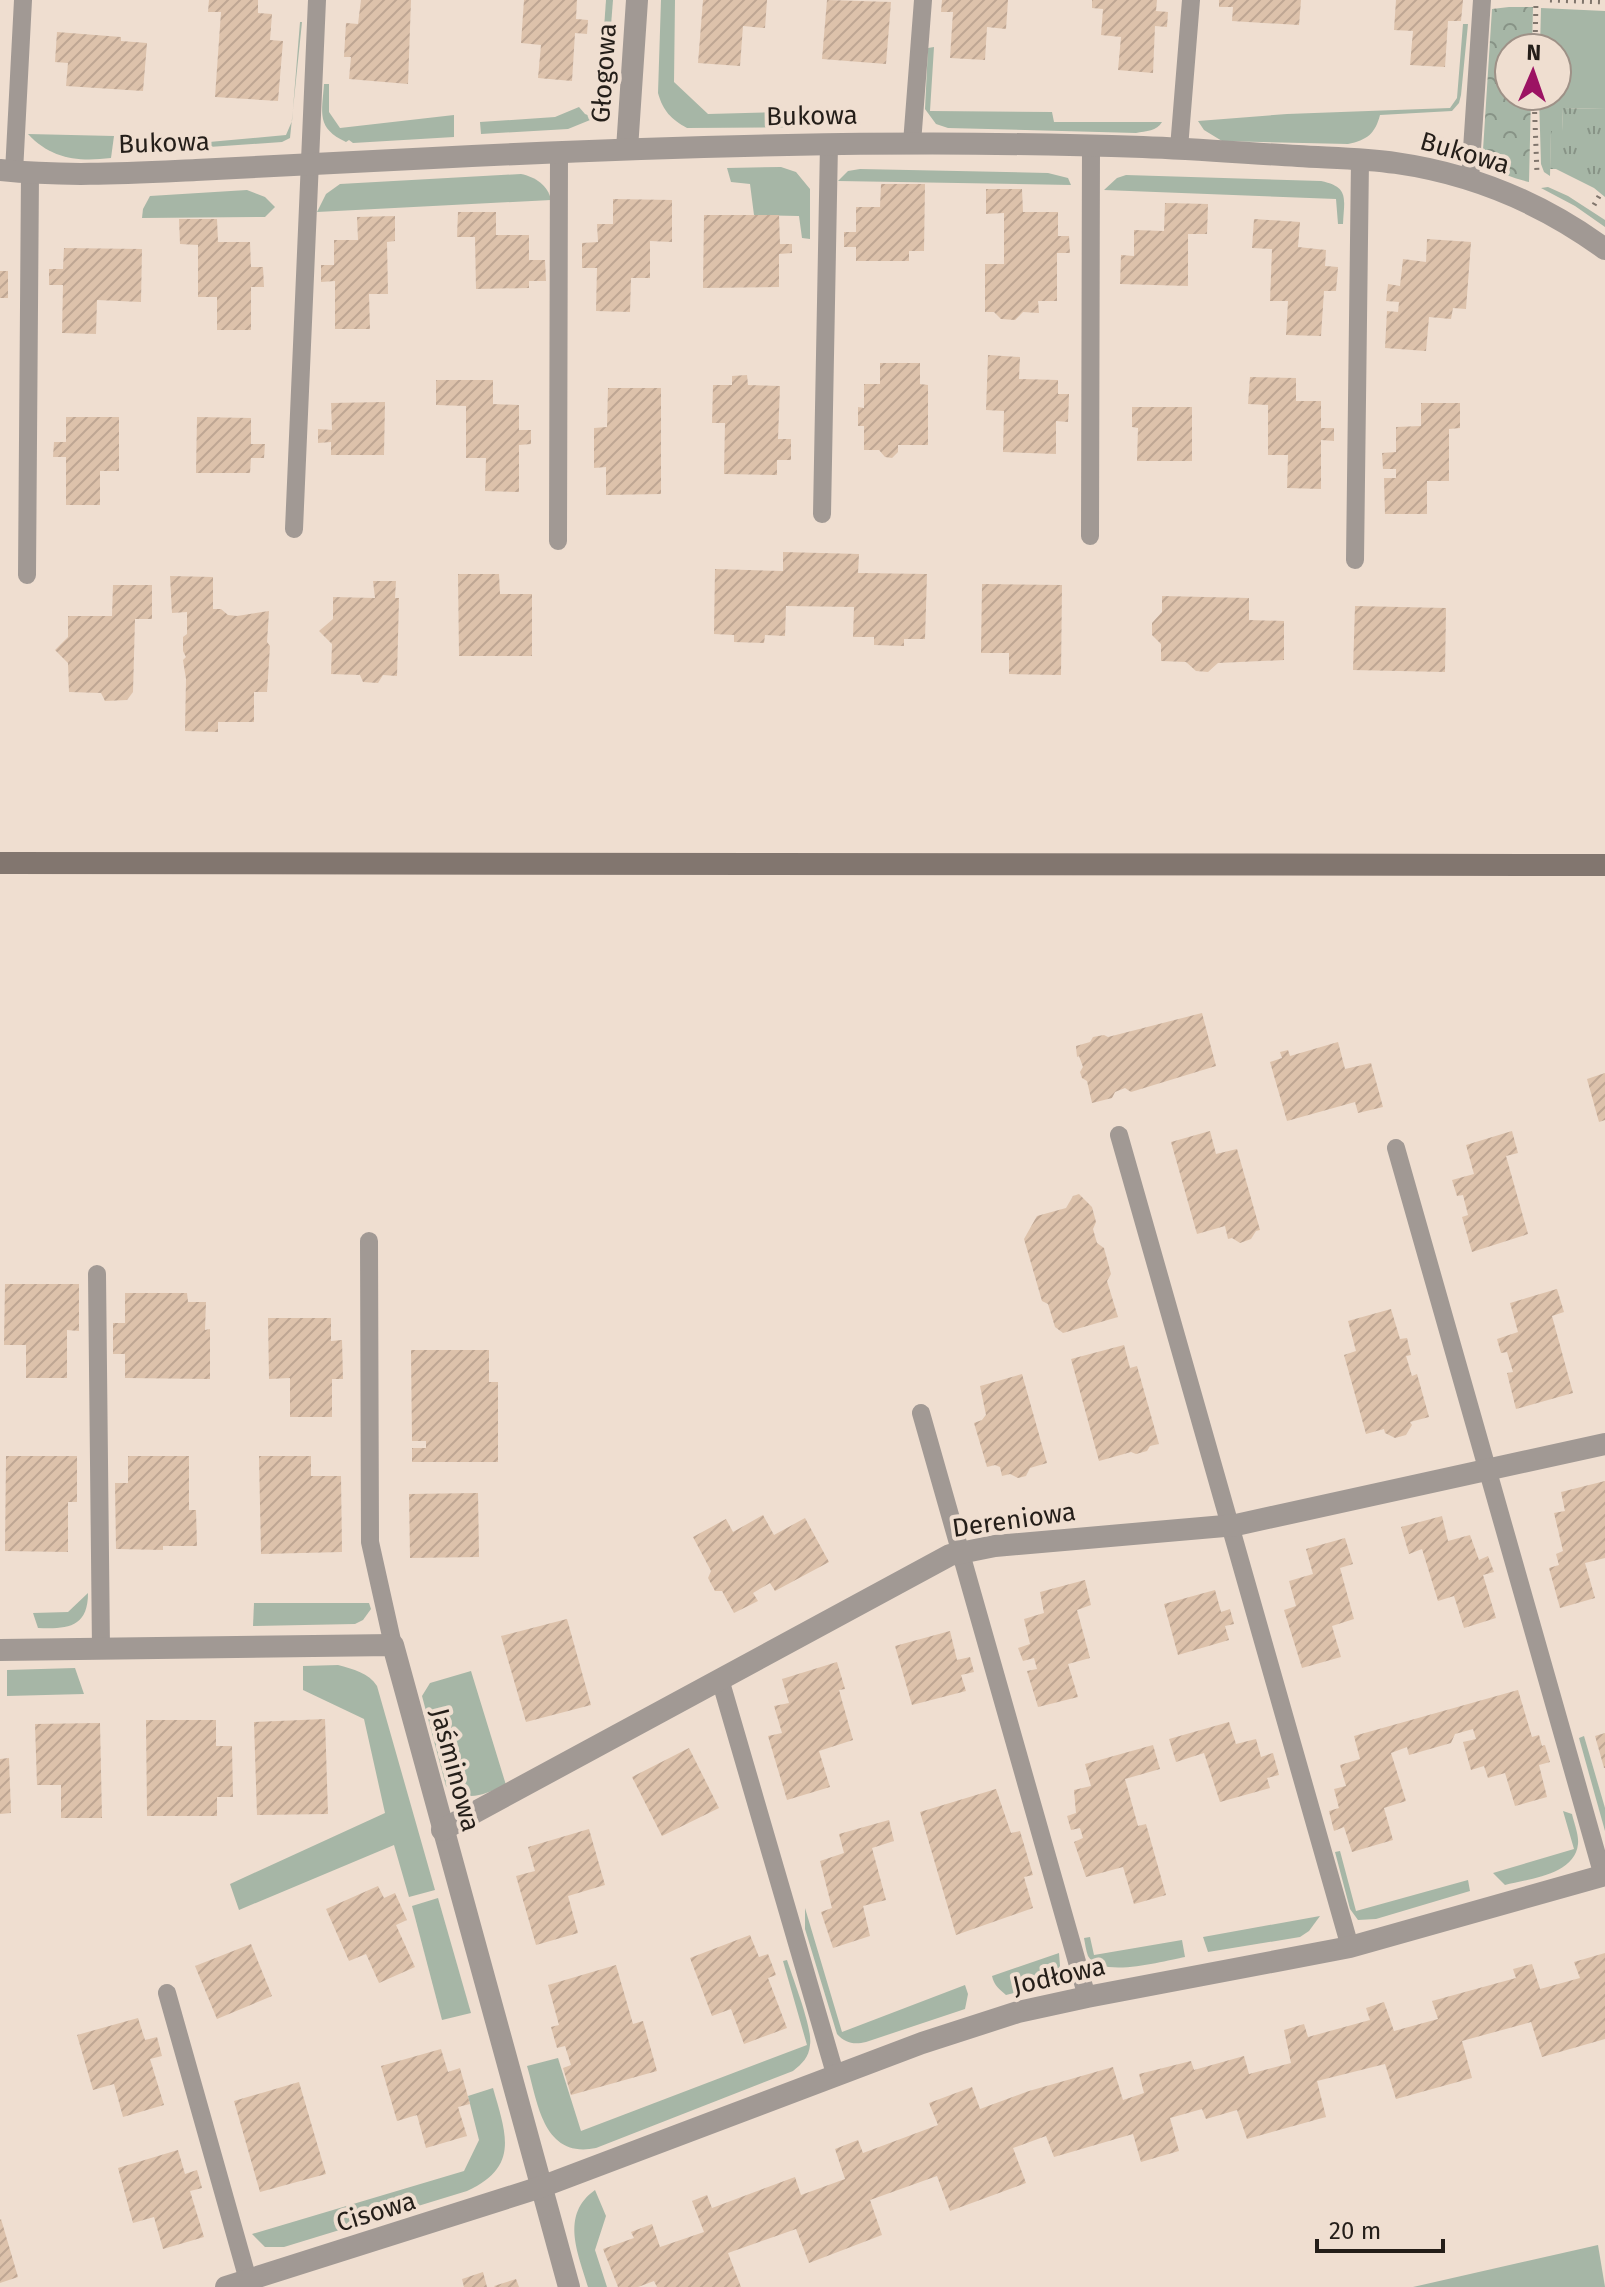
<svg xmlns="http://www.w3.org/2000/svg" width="1605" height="2287" viewBox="0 0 1605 2287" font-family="'Fira Sans',sans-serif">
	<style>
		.grass { fill: #a6b6a6 }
		.forest { fill: url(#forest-crowns) }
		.park { fill: url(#park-tufts) }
		.building { fill: url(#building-hatch) }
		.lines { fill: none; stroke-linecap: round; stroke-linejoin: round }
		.path { stroke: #80756c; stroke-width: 5; stroke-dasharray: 2 6; stroke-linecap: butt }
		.service { stroke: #a19994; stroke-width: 18 }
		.minor { stroke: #a19994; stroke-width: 22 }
		.secondary { stroke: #82766f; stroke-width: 22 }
		.labels { text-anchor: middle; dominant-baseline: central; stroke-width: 8; stroke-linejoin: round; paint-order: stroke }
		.street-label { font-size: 26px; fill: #241e19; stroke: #efded0 }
	</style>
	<defs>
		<pattern id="forest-crowns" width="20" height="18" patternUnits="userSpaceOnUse" patternTransform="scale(2)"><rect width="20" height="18" fill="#a6b6a6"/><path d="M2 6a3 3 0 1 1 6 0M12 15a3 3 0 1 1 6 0" fill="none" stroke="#879386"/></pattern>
		<pattern id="park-tufts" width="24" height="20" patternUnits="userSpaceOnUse" patternTransform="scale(2)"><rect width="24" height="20" fill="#a6b6a6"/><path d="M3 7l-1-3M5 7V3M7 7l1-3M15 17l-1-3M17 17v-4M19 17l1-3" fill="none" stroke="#879386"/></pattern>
		<pattern id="building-hatch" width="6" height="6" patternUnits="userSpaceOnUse" patternTransform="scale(2)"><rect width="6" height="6" fill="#ddc2ab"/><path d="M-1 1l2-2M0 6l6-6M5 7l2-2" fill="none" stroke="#bea693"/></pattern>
	</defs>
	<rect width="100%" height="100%" fill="#efded0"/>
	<g class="grass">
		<polygon points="606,0 613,0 605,102 599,99"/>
		<path d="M 661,0 L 675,0 L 674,82 L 708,114 L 820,111 L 820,127 L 687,128 C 671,119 663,111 658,93 Z"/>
		<polygon points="1541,8 1605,11 1605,109 1563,108 1562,132 1551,132 1550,176 1544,172 1541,164 1539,96 1557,96 1557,48 1540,48"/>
		<polygon points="300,22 302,22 290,138 282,142 209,147 209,142 286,135 292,121"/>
		<path d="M 1463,24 L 1468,24 L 1461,95 L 1459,103 L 1452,111 L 1380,115 C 1375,134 1367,140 1348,144 L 1222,141 L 1204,130 L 1198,121 L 1287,114 L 1450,108 L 1457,98 Z"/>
		<path d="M 934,47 L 930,111 L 1052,112 L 1054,122 L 1162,122 C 1157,131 1146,131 1136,133 L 948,128 L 936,124 L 925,109 L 928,48 Z"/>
		<path d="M 324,84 L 329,84 L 329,112 L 340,128 L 454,115 L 454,137 L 353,143 L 349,140 L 346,142 C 316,128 322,113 324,84 Z"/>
		<polygon points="579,107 585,114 595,118 568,129 481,134 480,122 555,117"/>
		<path d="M 28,134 L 114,136 L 111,158 C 78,162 51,159 28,134 Z"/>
		<polygon points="781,167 796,172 810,189 810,239 802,238 799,216 754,215 750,184 731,182 727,168"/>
		<polygon points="860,169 1048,173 1068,178 1071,185 838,181 848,171"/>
		<path d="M 521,174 C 535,177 548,185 551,200 L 317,212 L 326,194 L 340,184 Z"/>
		<path d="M 1126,175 L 1321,181 C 1350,187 1344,199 1343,224 L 1338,224 L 1336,199 L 1104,190 L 1117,178 Z"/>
		<polygon points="1548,187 1568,196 1605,220 1605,227 1575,206 1541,188"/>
		<polygon points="247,190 265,197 275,207 265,217 142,218 143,209 150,196"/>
		<path d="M 88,1593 C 88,1628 67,1629 38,1628 L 33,1613 L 68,1612 Z"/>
		<polygon points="254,1603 369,1603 371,1609 363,1620 355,1624 253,1626"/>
		<path d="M 338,1665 C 353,1669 369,1673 377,1686 L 435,1890 L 409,1897 L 394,1845 L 239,1910 L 230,1884 L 385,1813 L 364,1719 L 303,1690 L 303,1666 Z"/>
		<polygon points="75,1668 84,1694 7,1696 7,1670"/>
		<path d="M 471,1671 L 506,1785 C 483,1795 467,1803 446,1786 L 422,1696 L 430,1683 Z"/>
		<polygon points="1584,1736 1605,1808 1605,1831 1579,1738"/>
		<path d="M 1563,1811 L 1572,1814 C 1574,1823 1579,1835 1578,1844 C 1575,1875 1528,1879 1505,1885 L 1493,1873 L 1574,1849 Z"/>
		<polygon points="1340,1851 1356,1911 1468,1880 1470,1891 1376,1919 1358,1920 1350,1909 1335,1852"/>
		<polygon points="438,1898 471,2013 442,2020 412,1906"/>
		<path d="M 805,1908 L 842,2032 L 965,1985 L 968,1994 L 965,2009 L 866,2042 C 854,2045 845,2043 837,2034 L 805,1929 Z"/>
		<polygon points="1320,1916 1309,1931 1300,1937 1208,1952 1203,1937"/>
		<path d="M 1090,1937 L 1094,1955 L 1182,1940 L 1185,1957 C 1163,1961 1101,1979 1088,1956 C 1086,1951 1085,1943 1084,1938 Z"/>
		<path d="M 1059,1953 L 1060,1966 L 1046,1985 L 1006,1995 C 999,1989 994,1985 992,1976 Z"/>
		<path d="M 787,1960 C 793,1979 813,2029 810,2045 C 809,2057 802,2064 793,2071 L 596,2148 C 543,2159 538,2103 527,2066 L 558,2058 L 581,2131 L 807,2045 L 783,1961 Z"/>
		<path d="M 493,2088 C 506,2134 520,2167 467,2191 L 284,2247 L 265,2247 L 252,2234 L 464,2171 L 479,2140 L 468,2096 Z"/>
		<path d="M 595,2190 L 606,2216 L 595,2250 L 607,2287 L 588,2287 C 578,2253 560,2215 595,2190 Z"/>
		<polygon points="1598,2245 1605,2287 1413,2287"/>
	</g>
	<path class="forest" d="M 1509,7 L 1533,7 L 1532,48 L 1509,48 L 1509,96 L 1531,96 L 1529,182 C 1510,177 1487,171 1483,150 L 1492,9 Z"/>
	<polygon class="park" points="1563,108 1605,109 1605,197 1594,188 1556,169 1550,169 1551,131 1562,131"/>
	<g class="building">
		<polygon points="209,0 258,0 258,13 272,14 270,40 283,41 278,101 215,97 221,12 208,12"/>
		<polygon points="361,0 411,0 408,84 349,79 351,57 344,57 346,23 358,24"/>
		<polygon points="524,0 577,0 576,19 588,20 587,34 575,33 572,81 538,78 541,45 521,43"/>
		<polygon points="703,0 767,0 765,28 743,26 740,66 698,63"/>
		<polygon points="827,0 891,2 886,64 822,59"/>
		<polygon points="942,0 1008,0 1006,29 987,27 985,60 950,58 953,12 941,12"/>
		<polygon points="1092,0 1157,0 1156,11 1168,12 1167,27 1155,26 1153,73 1118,70 1121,37 1101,35 1103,9 1092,8"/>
		<polygon points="1219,0 1301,0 1299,25 1232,21 1233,7 1219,7"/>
		<polygon points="1396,0 1463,0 1461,21 1448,21 1445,67 1410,65 1413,31 1394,30"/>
		<polygon points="57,32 121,37 121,41 147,43 143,91 66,86 68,63 55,62"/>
		<polygon points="881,184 925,184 924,251 909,251 909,261 856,261 856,247 844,247 844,232 856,232 856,207 880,207"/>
		<polygon points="986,189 1022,189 1023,212 1058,212 1058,236 1069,236 1070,253 1057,253 1057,301 1038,301 1039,313 1023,312 1015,320 1001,319 994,312 985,312 985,264 1004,264 1004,213 986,214"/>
		<polygon points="613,199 672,200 672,242 650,241 650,278 631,278 630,312 596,311 597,268 582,268 582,243 598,242 597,224 613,224"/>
		<polygon points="1165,203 1208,204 1207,234 1188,234 1188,286 1120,284 1121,255 1134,256 1134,230 1164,231"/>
		<polygon points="458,212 496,212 496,235 529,235 529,260 545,260 546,281 529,281 529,288 476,289 475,237 457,237"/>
		<polygon points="704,215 779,215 780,244 792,244 792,253 779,254 779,287 703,288"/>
		<polygon points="395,216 395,241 387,242 388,294 369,294 370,329 335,329 335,281 321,282 321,265 334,265 334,240 358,240 357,217"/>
		<polygon points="179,219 217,219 218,242 250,242 251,267 263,267 264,287 251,287 251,330 217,330 217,297 198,297 198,245 180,244"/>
		<polygon points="1254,219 1300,222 1298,247 1326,250 1325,266 1338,267 1336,291 1324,291 1321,336 1286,335 1288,301 1270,301 1272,249 1252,248"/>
		<polygon points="1427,239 1471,242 1466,309 1453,308 1451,319 1429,317 1426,351 1385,348 1387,311 1398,312 1399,302 1386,301 1388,284 1400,286 1403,259 1426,262"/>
		<polygon points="64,248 142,249 141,302 97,300 96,334 62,333 63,285 49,285 49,269 63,269"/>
		<rect x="0" y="271" width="8" height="27"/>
		<polygon points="988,355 1020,357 1019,379 1058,380 1058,394 1069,394 1068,422 1056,421 1056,454 1003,452 1004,411 986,410"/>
		<polygon points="880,363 920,363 920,384 928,385 928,445 898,445 898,452 892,458 885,457 879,450 864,450 864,426 858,426 858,407 864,408 864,384 880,384"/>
		<polygon points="747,375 748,385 780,386 778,439 791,439 791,460 777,460 777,475 724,474 725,423 712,423 713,385 732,385 732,376"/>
		<polygon points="1250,377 1296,378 1296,401 1321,401 1321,428 1334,428 1334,441 1321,440 1321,489 1287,488 1288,455 1268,455 1268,405 1248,404"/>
		<polygon points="436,380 493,380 493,404 519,405 519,430 531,430 531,444 519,445 519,492 485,491 486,458 466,458 466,406 436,405"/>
		<polygon points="608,388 661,388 661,494 606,495 606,467 594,468 594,428 607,427"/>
		<polygon points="385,402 384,455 331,455 331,442 318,443 318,429 332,430 331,403"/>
		<polygon points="1421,403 1460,403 1460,428 1449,429 1449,481 1427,481 1427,514 1385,514 1384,478 1396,478 1396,469 1383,469 1382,453 1396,452 1396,427 1421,426"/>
		<polygon points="1132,407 1192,407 1192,461 1137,461 1138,428 1132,427"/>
		<polygon points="66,417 119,417 119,471 100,471 100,505 66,505 66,457 53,457 54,442 66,442"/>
		<polygon points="197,417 251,418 251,444 265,444 264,458 251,458 250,473 196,473"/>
		<polygon points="783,552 859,554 858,573 927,574 925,639 904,639 904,646 874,645 874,637 853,637 854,607 786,606 785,636 765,635 764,643 734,642 734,635 714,634 715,569 783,571"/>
		<polygon points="458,574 499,574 500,594 532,594 532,656 459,656"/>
		<polygon points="170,576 213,577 213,609 221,609 228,615 237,616 269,611 267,642 270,646 267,692 254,692 254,722 218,722 218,732 185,731 186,679 183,660 186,657 183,651 183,637 187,634 187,612 172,613"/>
		<polygon points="373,581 396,581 395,598 399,598 397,676 383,675 378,683 363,682 360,675 331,674 332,644 319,631 333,619 333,597 375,598"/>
		<polygon points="982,584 1062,585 1061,675 1009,674 1009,653 981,653"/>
		<polygon points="113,585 152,585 152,619 135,619 133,692 127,700 105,701 101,693 69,692 68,663 55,650 68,637 68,616 112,616"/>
		<polygon points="1162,596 1249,598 1249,620 1284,621 1284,660 1218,663 1208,672 1196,671 1186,662 1161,661 1161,644 1152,635 1152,623 1162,612"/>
		<polygon points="1355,606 1446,608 1445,672 1353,670"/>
		<polygon points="1202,1013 1216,1066 1131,1092 1125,1088 1115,1092 1112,1098 1092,1103 1087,1081 1082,1078 1080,1072 1083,1067 1079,1056 1077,1057 1076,1046 1090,1042 1093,1037 1104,1035 1108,1037"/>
		<polygon points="1338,1042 1345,1069 1371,1063 1383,1107 1358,1113 1355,1102 1287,1121 1270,1062 1282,1058 1280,1052 1288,1050 1290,1056"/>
		<polygon points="1605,1073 1605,1120 1599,1122 1587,1079"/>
		<polygon points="1210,1131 1216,1154 1237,1149 1260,1230 1256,1231 1251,1239 1240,1243 1232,1238 1228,1239 1225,1226 1197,1234 1171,1142"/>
		<polygon points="1512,1131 1518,1153 1506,1156 1528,1234 1472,1252 1462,1217 1468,1215 1463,1195 1457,1196 1452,1180 1474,1174 1466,1145"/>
		<polygon points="1079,1194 1092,1207 1096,1222 1093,1229 1097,1243 1104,1248 1111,1274 1107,1281 1118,1317 1063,1333 1055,1327 1048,1304 1042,1301 1024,1239 1037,1216 1066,1208 1073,1196"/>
		<polygon points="5,1284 79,1284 79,1331 67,1330 67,1378 26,1378 26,1345 4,1345"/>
		<polygon points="1557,1289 1564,1312 1552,1316 1573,1393 1516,1409 1507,1373 1513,1372 1507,1352 1501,1353 1497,1339 1518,1332 1510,1303"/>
		<polygon points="125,1293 187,1293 188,1302 206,1302 205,1330 210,1329 210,1379 125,1378 125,1354 113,1354 113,1323 125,1323"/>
		<polygon points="1391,1309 1400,1339 1407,1338 1411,1355 1406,1356 1412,1376 1417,1374 1429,1417 1410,1422 1412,1425 1406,1435 1395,1438 1385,1433 1384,1429 1366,1434 1344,1355 1356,1351 1348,1321"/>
		<polygon points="268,1318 331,1318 331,1341 342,1340 343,1379 332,1379 332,1417 290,1417 290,1378 269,1379"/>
		<polygon points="1124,1345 1130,1368 1137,1366 1159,1444 1150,1446 1147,1451 1136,1454 1131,1452 1099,1461 1071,1359"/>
		<polygon points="411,1350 489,1350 489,1382 498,1382 498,1462 412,1462 412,1448 426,1448 426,1441 412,1441"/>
		<polygon points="1022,1374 1047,1463 1030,1468 1026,1476 1018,1478 1010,1474 1002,1476 1000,1467 995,1465 987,1467 974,1423 982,1420 986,1415 980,1386"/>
		<polygon points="6,1456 77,1456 77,1502 68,1502 68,1552 5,1551"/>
		<polygon points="128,1456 189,1456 189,1510 196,1510 197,1546 163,1546 163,1550 116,1549 115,1483 128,1483"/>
		<polygon points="259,1456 311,1456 311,1476 341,1476 342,1552 261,1554"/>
		<polygon points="1605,1481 1605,1558 1585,1563 1595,1598 1560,1608 1549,1568 1559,1565 1556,1554 1563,1551 1554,1513 1565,1511 1561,1492"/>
		<polygon points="478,1493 479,1557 410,1558 409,1494"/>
		<polygon points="763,1515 774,1535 805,1518 829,1562 775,1591 770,1583 753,1593 758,1601 734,1613 722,1591 715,1591 708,1578 711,1571 693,1537 726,1519 733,1532"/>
		<polygon points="1442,1516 1448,1541 1470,1535 1479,1560 1488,1556 1494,1572 1483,1575 1496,1618 1464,1628 1454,1596 1438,1601 1422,1549 1409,1554 1401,1527"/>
		<polygon points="1345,1538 1353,1564 1340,1568 1354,1619 1332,1626 1341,1657 1302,1668 1284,1610 1296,1606 1289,1581 1313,1574 1306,1549"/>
		<polygon points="1085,1580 1091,1605 1077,1610 1090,1658 1068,1664 1078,1697 1038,1707 1027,1671 1037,1669 1034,1658 1023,1661 1018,1648 1030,1644 1024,1619 1044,1613 1040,1592"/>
		<polygon points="1215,1590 1221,1612 1230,1609 1234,1624 1225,1626 1229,1640 1178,1655 1164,1604"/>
		<polygon points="567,1619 591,1705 526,1722 501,1636"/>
		<polygon points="950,1631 957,1660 970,1657 974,1672 961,1675 966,1691 912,1705 895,1646"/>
		<polygon points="837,1662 845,1689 839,1690 853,1740 819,1751 830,1787 787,1800 768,1736 782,1733 774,1706 789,1703 782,1679"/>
		<polygon points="1518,1690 1532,1737 1539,1735 1542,1746 1545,1745 1550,1762 1539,1765 1547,1797 1515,1806 1505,1773 1488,1778 1484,1766 1471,1770 1463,1742 1476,1739 1473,1729 1455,1734 1451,1743 1409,1755 1407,1747 1391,1753 1406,1801 1384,1808 1393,1840 1352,1852 1344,1827 1334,1831 1329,1811 1339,1808 1334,1789 1346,1786 1340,1765 1360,1759 1354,1736"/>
		<polygon points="325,1719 328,1814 257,1815 254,1722"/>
		<polygon points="146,1720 216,1720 216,1746 232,1746 233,1797 217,1797 217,1816 147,1816"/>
		<polygon points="1229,1722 1236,1744 1256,1739 1261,1757 1273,1753 1279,1775 1267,1778 1270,1788 1220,1802 1204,1753 1176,1762 1169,1739"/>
		<polygon points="100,1723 102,1818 61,1818 61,1785 37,1785 35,1724"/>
		<polygon points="1605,1733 1605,1768 1604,1768 1595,1736"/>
		<polygon points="1153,1745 1160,1769 1125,1779 1138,1826 1146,1824 1166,1895 1134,1904 1123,1867 1086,1877 1074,1842 1083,1838 1080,1828 1071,1830 1067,1816 1076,1813 1074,1790 1091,1786 1085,1764"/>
		<polygon points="689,1748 719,1808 662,1836 632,1777"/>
		<polygon points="9,1758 11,1813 0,1814 0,1759"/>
		<polygon points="996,1789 1011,1833 1020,1831 1033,1875 1024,1877 1033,1908 956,1935 920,1812"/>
		<polygon points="889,1820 894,1841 872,1848 886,1900 863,1906 870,1936 833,1948 821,1912 832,1908 820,1861 844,1853 839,1834"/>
		<polygon points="589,1829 605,1885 568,1896 578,1933 536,1945 516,1876 535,1871 528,1847"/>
		<polygon points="378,1886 384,1898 395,1893 407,1920 396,1925 415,1967 379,1983 366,1954 349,1961 326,1909"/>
		<polygon points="750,1935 759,1957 768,1954 776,1975 768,1978 787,2028 744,2044 731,2009 712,2016 690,1958"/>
		<polygon points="251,1944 272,1996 217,2019 195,1966"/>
		<polygon points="1605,1953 1605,2039 1542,2057 1531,2022 1462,2041 1472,2078 1396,2099 1385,2064 1317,2081 1326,2117 1247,2139 1237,2110 1206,2119 1202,2109 1170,2118 1179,2151 1141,2162 1133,2134 1054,2157 1046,2136 1013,2148 1026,2183 950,2211 937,2176 870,2200 882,2235 809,2263 796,2229 728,2253 741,2287 657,2287 654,2281 638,2287 618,2287 603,2249 634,2238 631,2232 652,2224 660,2247 704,2232 692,2201 707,2195 712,2208 795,2177 801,2195 845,2179 835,2149 858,2140 863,2153 938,2125 929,2103 972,2087 980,2109 1029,2091 1113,2067 1123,2100 1144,2093 1139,2074 1191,2061 1194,2070 1244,2056 1249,2074 1291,2063 1284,2030 1304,2024 1308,2037 1370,2020 1366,2008 1384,2002 1394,2031 1438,2019 1432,2001 1516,1978 1513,1969 1532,1964 1540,1989 1580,1978 1574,1962"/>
		<polygon points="616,1965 633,2024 643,2021 657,2071 571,2095 563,2068 571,2065 565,2046 557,2048 551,2027 559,2025 548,1985"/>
		<polygon points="138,2018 145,2040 157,2037 162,2056 150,2059 164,2105 123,2117 114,2084 93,2090 77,2035"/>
		<polygon points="441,2049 448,2072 460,2068 470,2104 458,2107 467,2136 426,2148 417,2115 397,2121 381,2066"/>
		<polygon points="299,2082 326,2174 260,2192 234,2101"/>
		<polygon points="178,2150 185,2174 197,2170 202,2188 190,2191 204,2237 163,2249 154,2217 133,2223 118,2168"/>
		<polygon points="1,2219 18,2277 0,2283 0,2220"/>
		<polygon points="483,2272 487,2287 464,2287 462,2279"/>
		<polygon points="516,2279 519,2287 495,2287 494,2286"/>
	</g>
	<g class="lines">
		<g class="path">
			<polyline points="1550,0 1605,2"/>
			<polyline points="1535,48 1536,0"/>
			<polyline points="1534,96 1537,174"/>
			<polyline points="1594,205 1601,193"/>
		</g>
		<g class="service">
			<polyline points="912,143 923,0"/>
			<polyline points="1179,148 1191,0"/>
			<polyline points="14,172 23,0"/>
			<polyline points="1470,179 1482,0"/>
			<polyline points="822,514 829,144"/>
			<polyline points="294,529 317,0"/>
			<polyline points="1090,536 1091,145"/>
			<polyline points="558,541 559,152"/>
			<polyline points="1355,560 1360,160"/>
			<polyline points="27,575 30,173"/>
			<polyline points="1119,1135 1350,1947"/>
			<polyline points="1396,1148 1603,1876"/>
			<polyline points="369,1241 370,1542 393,1645"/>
			<polyline points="97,1274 101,1649"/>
			<polyline points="921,1413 1087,1997"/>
			<polyline points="720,1679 836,2077"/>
			<polyline points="167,1993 248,2280"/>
		</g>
		<g class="minor">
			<polyline points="627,149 637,0"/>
			<path d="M 0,170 C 65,177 131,173 196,170 C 275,166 354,162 433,158 C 669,146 906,139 1143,147 C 1195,149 1246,153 1298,156 C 1330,158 1364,158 1396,163 C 1473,174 1542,203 1605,249"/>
			<polyline points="0,1650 393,1645 569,2287"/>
			<polyline points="442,1830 950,1555 995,1546 1236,1525 1605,1444"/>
			<polyline points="226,2287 541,2187 922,2043 1018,2012 1087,1997 1350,1947 1605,1875"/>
		</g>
		<polyline class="secondary" points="0,863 1605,865"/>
	</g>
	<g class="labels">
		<g class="street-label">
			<text transform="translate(604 73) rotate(-86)">Głogowa</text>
			<text transform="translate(812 116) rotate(-1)">Bukowa</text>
			<text transform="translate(164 143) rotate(-2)">Bukowa</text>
			<text transform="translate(1465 153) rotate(16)">Bukowa</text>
			<text transform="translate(1014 1520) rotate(-8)">Dereniowa</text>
			<text transform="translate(455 1770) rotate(75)">Jaśminowa</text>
			<text transform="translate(1059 1976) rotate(-13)">Jodłowa</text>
			<text transform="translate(376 2212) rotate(-17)">Cisowa</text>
		</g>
	</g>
	<g transform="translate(1533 72) rotate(2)"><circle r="38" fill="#efded0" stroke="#9e9187" stroke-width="2"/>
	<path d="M0-6L14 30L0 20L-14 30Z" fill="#9c1363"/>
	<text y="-12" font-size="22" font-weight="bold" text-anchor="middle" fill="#241e19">N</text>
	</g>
	<path d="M1317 2239v12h126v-12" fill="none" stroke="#241e19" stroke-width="4"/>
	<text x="1329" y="2239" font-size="24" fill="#241e19" stroke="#efded0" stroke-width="6" paint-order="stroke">20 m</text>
</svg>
